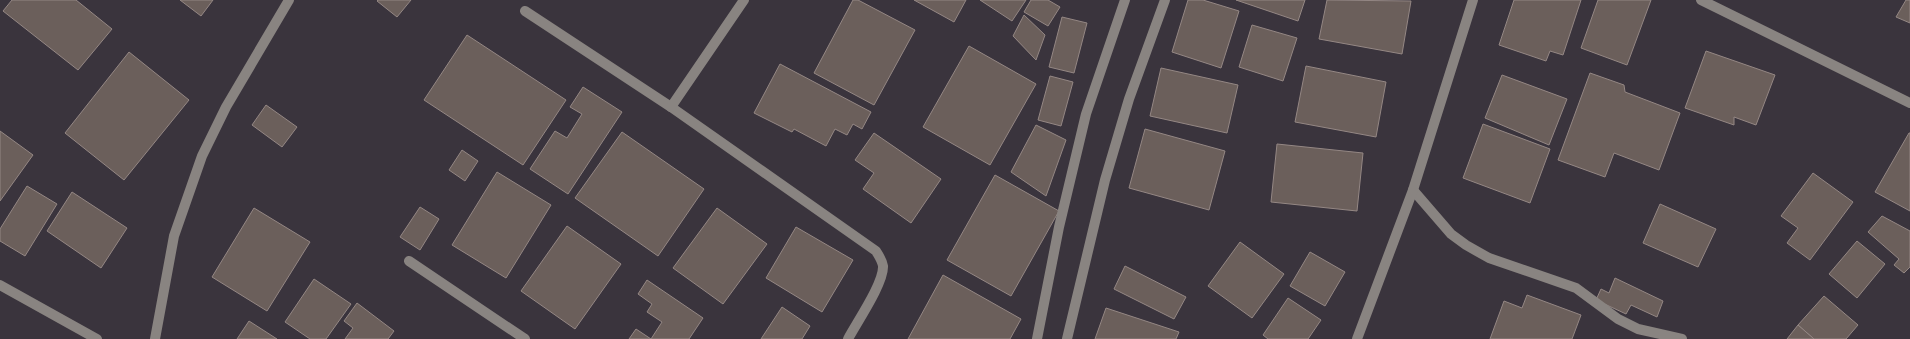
<svg xmlns="http://www.w3.org/2000/svg" width="1910" height="339" viewBox="0 0 1910 339" font-family="'Fira Sans',sans-serif">
	<style>
		.building { fill: #6b5f5b; stroke: #948784 }
		.lines { fill: none; stroke-linecap: round; stroke-linejoin: round }
		.minor { stroke: #898481; stroke-width: 10 }
	</style>
	<rect width="100%" height="100%" fill="#3a343d"/>
	<g class="building">
		<polygon points="12,0 76,0 112,29 78,70 3,11"/>
		<polygon points="180,0 213,0 201,16"/>
		<polygon points="378,0 411,0 397,17 377,1"/>
		<polygon points="853,0 858,0 915,30 874,105 814,73"/>
		<polygon points="914,0 966,0 954,22"/>
		<polygon points="980,0 1026,0 1012,21"/>
		<polygon points="1031,0 1048,0 1060,7 1048,26 1024,12"/>
		<polygon points="1188,0 1203,0 1239,11 1221,68 1172,52"/>
		<polygon points="1236,0 1305,0 1298,21"/>
		<polygon points="1327,0 1411,1 1402,54 1319,39"/>
		<polygon points="1514,0 1581,0 1563,55 1550,51 1546,61 1499,45"/>
		<polygon points="1598,0 1651,0 1627,65 1581,48"/>
		<polygon points="1906,0 1910,0 1910,23 1896,17"/>
		<polygon points="1024,15 1045,35 1036,60 1013,36"/>
		<polygon points="1062,17 1087,23 1074,73 1049,67"/>
		<polygon points="1252,25 1297,38 1283,81 1239,67"/>
		<polygon points="467,35 566,100 523,165 424,100"/>
		<polygon points="969,46 1036,84 990,165 923,127"/>
		<polygon points="1706,51 1775,75 1756,125 1734,117 1734,125 1685,108"/>
		<polygon points="129,52 189,100 124,180 65,133"/>
		<polygon points="780,64 871,112 862,129 853,124 847,135 835,129 826,146 794,129 792,132 754,113"/>
		<polygon points="1306,66 1386,82 1376,137 1295,122"/>
		<polygon points="1161,68 1238,85 1227,133 1150,116"/>
		<polygon points="1590,73 1624,85 1625,92 1680,113 1659,170 1614,153 1605,177 1558,160"/>
		<polygon points="1502,75 1567,99 1549,145 1485,118"/>
		<polygon points="1050,76 1073,82 1061,126 1038,120"/>
		<polygon points="583,87 622,112 568,194 530,169 555,131 567,138 582,114 570,107"/>
		<polygon points="266,105 297,127 282,147 252,125"/>
		<polygon points="1483,124 1550,149 1530,203 1463,178"/>
		<polygon points="1036,125 1066,140 1046,196 1011,172"/>
		<polygon points="1145,129 1225,151 1209,210 1129,188"/>
		<polygon points="0,131 33,155 0,201"/>
		<polygon points="622,132 704,189 658,256 575,198"/>
		<polygon points="874,133 941,179 911,223 863,189 874,173 855,160"/>
		<polygon points="1909,133 1910,133 1910,211 1875,192"/>
		<polygon points="1277,144 1363,153 1357,211 1271,202"/>
		<polygon points="462,150 478,161 465,181 449,170"/>
		<polygon points="497,172 551,205 506,278 452,245"/>
		<polygon points="1813,173 1853,202 1810,260 1787,243 1798,228 1781,216"/>
		<polygon points="995,175 1059,211 1011,296 947,260"/>
		<polygon points="27,186 57,204 25,256 0,241 0,229"/>
		<polygon points="72,192 127,228 101,268 47,231"/>
		<polygon points="1660,204 1716,229 1698,267 1643,243"/>
		<polygon points="420,207 439,219 420,250 400,237"/>
		<polygon points="254,208 310,242 267,311 212,277"/>
		<polygon points="717,208 767,244 723,304 673,268"/>
		<polygon points="1882,216 1910,231 1910,267 1904,273 1894,265 1899,259 1868,232"/>
		<polygon points="567,226 621,264 575,329 521,291"/>
		<polygon points="796,227 853,260 822,312 766,278"/>
		<polygon points="1857,241 1885,264 1857,298 1829,274"/>
		<polygon points="1240,242 1284,274 1252,318 1208,286"/>
		<polygon points="1310,252 1345,272 1325,306 1290,286"/>
		<polygon points="1125,266 1186,297 1174,319 1114,289"/>
		<polygon points="943,275 1021,319 1010,339 908,339"/>
		<polygon points="1615,278 1663,301 1657,317 1631,305 1626,314 1596,300 1601,289 1609,293"/>
		<polygon points="314,279 351,304 326,339 310,339 285,322"/>
		<polygon points="647,280 703,318 689,339 651,339 662,322 647,312 652,304 638,294"/>
		<polygon points="1527,295 1581,315 1572,339 1490,339 1504,301 1522,308"/>
		<polygon points="1824,296 1858,325 1846,339 1814,339 1798,325"/>
		<polygon points="1288,298 1321,320 1308,339 1268,339 1263,335"/>
		<polygon points="357,303 394,331 388,339 345,339 353,328 344,321"/>
		<polygon points="782,307 810,326 802,339 761,339"/>
		<polygon points="1106,308 1179,332 1176,339 1095,339"/>
		<polygon points="249,321 277,339 237,339"/>
		<polygon points="1798,325 1814,339 1787,339"/>
		<polygon points="636,329 651,339 629,339"/>
	</g>
	<g class="lines">
		<g class="minor">
			<polyline points="1701,0 1910,103"/>
			<path d="M 525,11 L 671,107 L 876,251 C 879,256 882,260 883,266 C 884,283 857,322 848,339"/>
			<polyline points="671,107 744,0"/>
			<polyline points="1413,190 1451,234 1466,245 1489,258 1576,288 1618,319 1638,329 1682,339"/>
			<polyline points="409,261 525,339"/>
			<polyline points="0,285 97,339"/>
			<polyline points="155,339 174,236 202,156 226,107 289,0"/>
			<polyline points="1037,339 1059,227 1086,114 1125,0"/>
			<polyline points="1067,339 1105,180 1129,99 1165,0"/>
			<polyline points="1357,339 1413,190 1473,0"/>
		</g>
	</g>
</svg>
